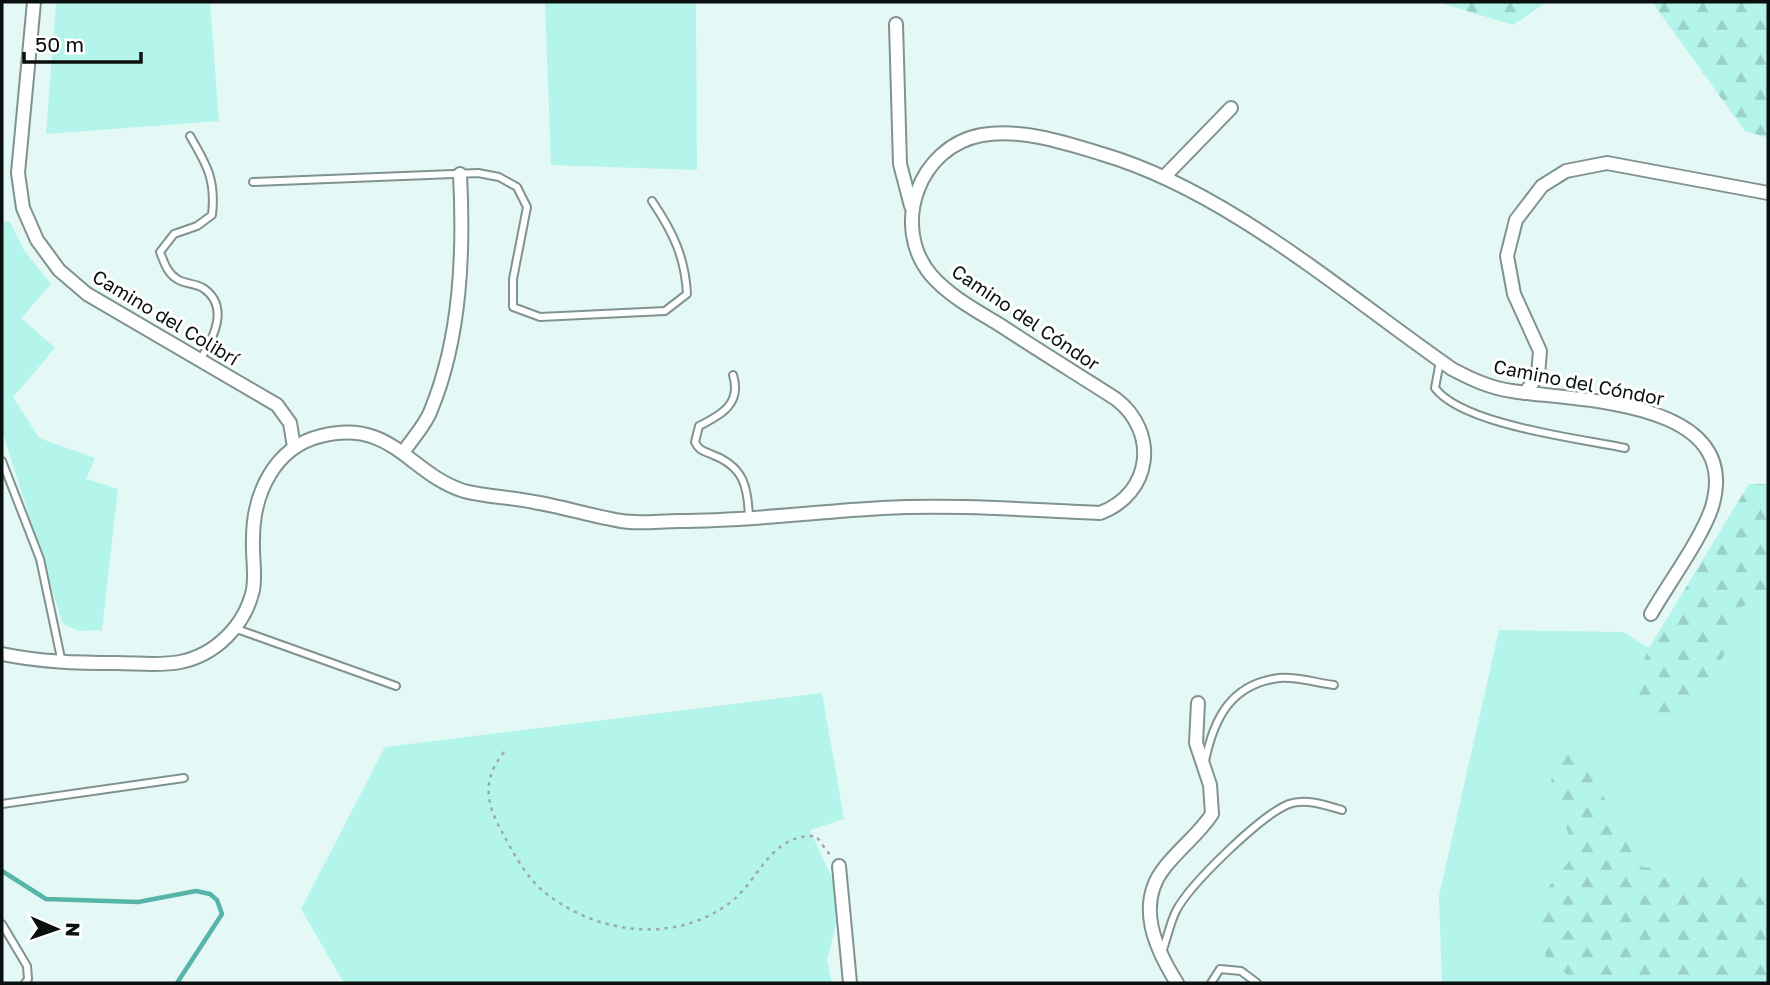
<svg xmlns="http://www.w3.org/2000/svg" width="1770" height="985" viewBox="0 0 1770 985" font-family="'Golos Text',sans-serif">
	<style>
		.grass { fill: #b3f5eb }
		.forest { fill: url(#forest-firs) }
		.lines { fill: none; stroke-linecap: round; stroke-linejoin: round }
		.stream { stroke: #57b4a8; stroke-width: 4.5 }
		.service-casing { stroke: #819390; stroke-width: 10 }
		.minor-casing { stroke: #819390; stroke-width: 16 }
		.path { stroke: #9caba9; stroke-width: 2.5; stroke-dasharray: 3.5 5; stroke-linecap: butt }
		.service { stroke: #fff; stroke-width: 6 }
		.minor { stroke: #fff; stroke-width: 12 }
		.labels { text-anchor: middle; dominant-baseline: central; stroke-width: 6; stroke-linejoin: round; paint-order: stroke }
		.street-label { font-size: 19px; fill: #09100f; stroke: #fff }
	</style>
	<defs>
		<pattern id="forest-firs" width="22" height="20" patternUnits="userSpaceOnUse" patternTransform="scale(1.75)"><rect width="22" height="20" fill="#b3f5eb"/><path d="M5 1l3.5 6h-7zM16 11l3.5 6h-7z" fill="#99d1c8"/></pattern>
	</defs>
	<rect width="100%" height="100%" fill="#e4f8f5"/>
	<g class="grass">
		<polygon points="56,2 210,2 219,121 46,134"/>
		<polygon points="545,2 696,2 697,170 551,165"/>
		<polygon points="2,221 10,222 25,252 51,284 21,318 55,348 13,397 39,438 95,458 86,479 118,489 102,630 79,631 63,624 2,430"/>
		<polygon points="1749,484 1768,484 1768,983 1442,983 1439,896 1499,630 1623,632 1649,648"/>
		<polygon points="822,693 844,819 810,830 837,889 838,916 827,961 832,983 344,983 301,909 385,747"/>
	</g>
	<g class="forest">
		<polygon points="1438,2 1547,2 1513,25"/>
		<polygon points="1652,2 1768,2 1768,138 1745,131"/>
		<polygon points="1749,484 1768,484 1768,594 1741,607 1723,657 1692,707 1658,726 1640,715 1632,685 1649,649"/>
		<path d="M 1571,728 L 1606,801 L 1643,867 L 1744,877 L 1768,908 L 1768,983 L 1649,983 L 1629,973 C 1587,985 1581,985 1546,961 L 1540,898 L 1575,854 L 1551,781 Z"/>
	</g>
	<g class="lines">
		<polyline class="stream" points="2,871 46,899 138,902 196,891 210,894 217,900 222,914 177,983"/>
		<g class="service-casing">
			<g id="service">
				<path d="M 190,136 C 207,165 216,180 212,215 L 197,226 L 174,234 L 160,252 C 164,262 167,273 177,279 C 184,284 195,283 203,288 C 230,306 214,338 200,360"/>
				<path d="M 253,182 L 478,173 L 499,177 L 517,187 L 527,207 L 513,279 L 513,307 L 540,317 L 665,311 L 687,294 C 685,257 673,232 652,201"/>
				<path d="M 1440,361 L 1435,388 C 1463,425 1578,438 1625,448"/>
				<path d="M 733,375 C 742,404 721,415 699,426 L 695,442 C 699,451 704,451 713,455 C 744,467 748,487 749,518"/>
				<polyline points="2,461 40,559 62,663"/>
				<polyline points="234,628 396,686"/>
				<path d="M 1205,761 C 1214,718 1231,684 1279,678 C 1296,676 1317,683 1334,685"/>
				<polyline points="2,804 184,778"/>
				<polyline points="2,924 27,966 28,979 25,983"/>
				<path d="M 1162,952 C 1167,939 1170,923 1176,911 C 1190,884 1261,815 1289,804 C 1305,798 1326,805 1342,810"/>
				<polyline points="1211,983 1220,969 1241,971 1257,983"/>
			</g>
		</g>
		<g class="minor-casing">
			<g id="minor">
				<polyline points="34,2 18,173 23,208 37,240 59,270 87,294 277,405 290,423 294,447"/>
				<polyline points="896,24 900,164 911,206"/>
				<polyline points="1164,177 1231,108"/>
				<polyline points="1525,393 1538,375 1540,351 1514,294 1507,256 1516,220 1542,186 1566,171 1607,163 1768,193"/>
				<path d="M 404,451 C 413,438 426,424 431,410 C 461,337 464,252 460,174"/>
				<path d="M 2,654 C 40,662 78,663 116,663 C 137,663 160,666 180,662 C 216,655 245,625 253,590 C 256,573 252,556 253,539 C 253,493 275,447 321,436 C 392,418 408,473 464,491 C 486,497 511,497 534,502 C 563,507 592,516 621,521 C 639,524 660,521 679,521 C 747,521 814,512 882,508 C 955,504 1027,510 1100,513 C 1152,494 1159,432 1116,399 C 1077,374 1038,350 1000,325 C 977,311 949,296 931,275 C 890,226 919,146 982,135 C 1020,128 1066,143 1102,154 C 1228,191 1344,294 1452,369 C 1471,379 1490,388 1512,391 C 1575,401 1744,398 1712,507 C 1702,538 1668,584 1651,614"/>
				<polyline points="839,866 850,983"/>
				<path d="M 1177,983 C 1155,948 1135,904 1165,867 C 1180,848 1199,834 1212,814 L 1210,785 L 1196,743 L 1198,703"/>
			</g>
		</g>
		<path class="path" d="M 504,752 C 483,778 485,801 501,830 C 511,849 526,877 543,891 C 595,934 672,944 727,905 C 760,882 768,834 816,836 L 830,855"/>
		<use href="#service" class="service"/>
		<use href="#minor" class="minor"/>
	</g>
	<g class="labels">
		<g class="street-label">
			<text transform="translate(166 317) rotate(31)">Camino del Colibrí</text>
			<text transform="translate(1026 317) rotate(34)">Camino del Cóndor</text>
			<text transform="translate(1579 382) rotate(11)">Camino del Cóndor</text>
		</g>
	</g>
	<rect width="1770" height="985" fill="none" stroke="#09100f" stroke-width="7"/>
	<g transform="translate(56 929) rotate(92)" stroke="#ffffff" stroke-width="5" paint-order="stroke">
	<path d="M0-5L12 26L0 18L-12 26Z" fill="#09100f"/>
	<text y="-10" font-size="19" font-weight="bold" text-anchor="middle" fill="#09100f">N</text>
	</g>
	<path d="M24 52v10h117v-10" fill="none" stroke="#09100f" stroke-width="3.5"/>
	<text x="35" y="52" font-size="21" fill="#09100f" stroke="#ffffff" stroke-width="5" paint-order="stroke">50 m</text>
</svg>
